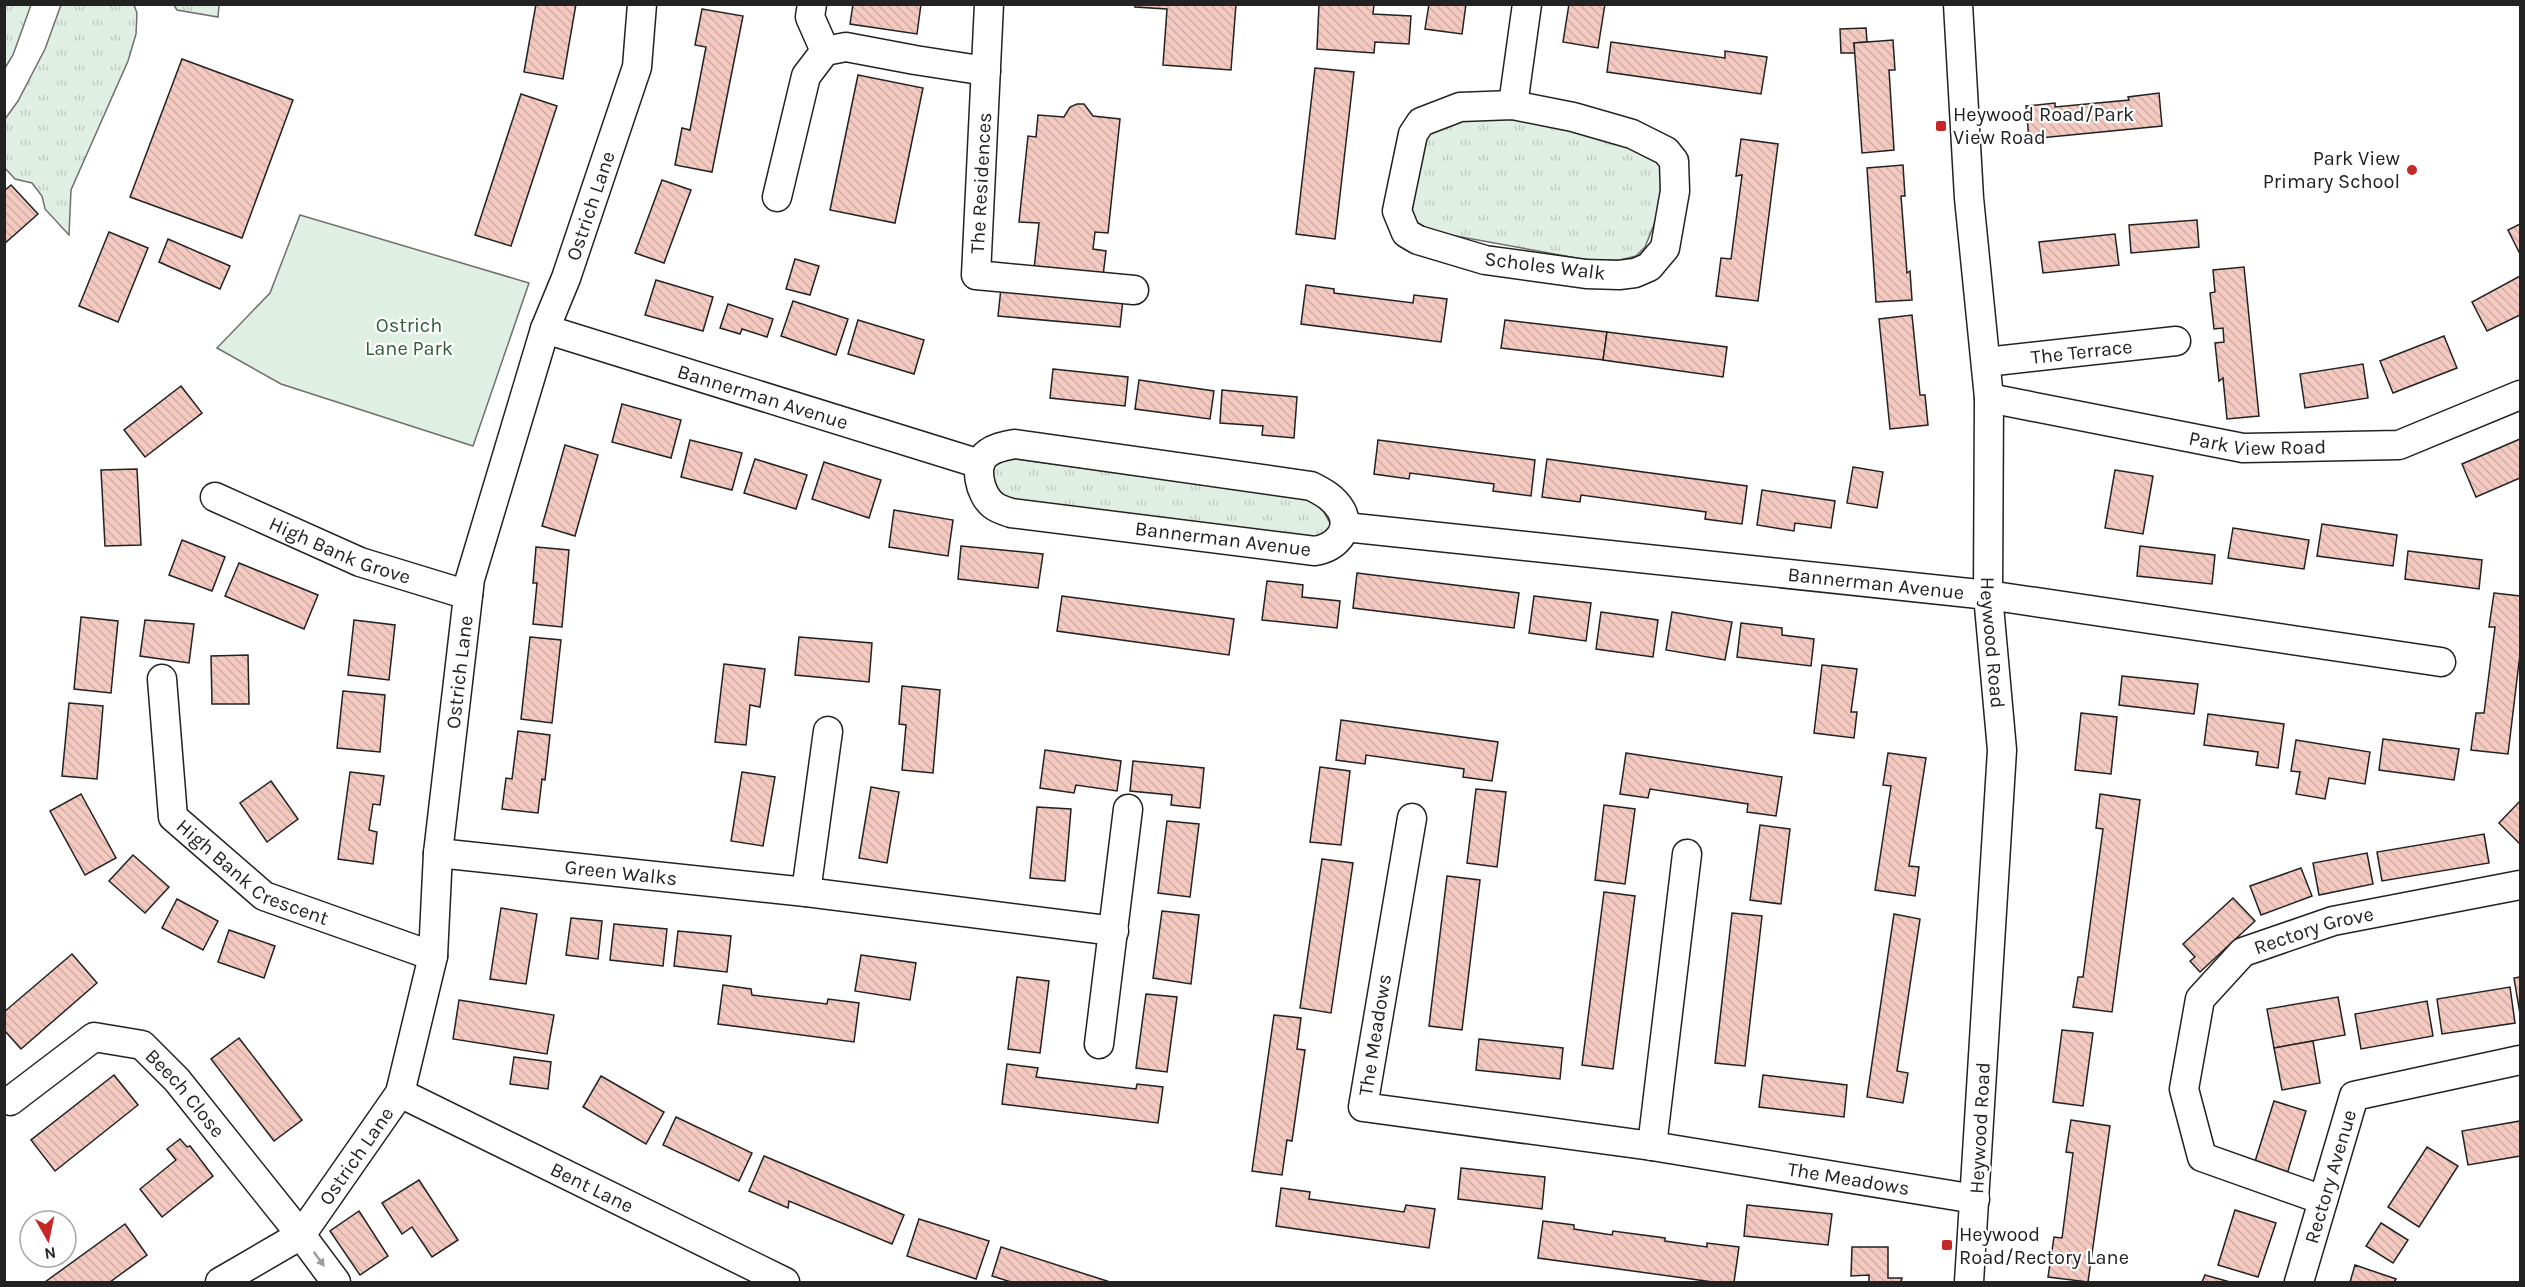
<svg xmlns="http://www.w3.org/2000/svg" width="2525" height="1287" viewBox="0 0 2525 1287" font-family="Karla,sans-serif">
	<style>
		.grass { fill: url(#grass-tufts); stroke: #6f6f6f; stroke-width: 1.5 }
		.park { fill: #e0efe3; stroke: #6f6f6f; stroke-width: 1.5 }
		.building { fill: url(#building-back-hatch); stroke: #222; stroke-width: 1.5 }
		.lines { fill: none; stroke-linecap: round; stroke-linejoin: round }
		.minor-casing { stroke: #222; stroke-width: 31 }
		.minor { stroke: #fff; stroke-width: 28 }
		.oneway { fill: #9c9c9c }
		.poi-dot { fill: #c62828; stroke: #fff; stroke-width: 2 }
		.labels { text-anchor: middle; dominant-baseline: central; stroke-width: 4.5; stroke-linejoin: round; paint-order: stroke }
		.poi-label { font-size: 20px; fill: #222; stroke: #fff; text-anchor: start }
		.street-label { font-size: 20px; fill: #222; stroke: #fff }
		.park-label { font-size: 20px; fill: #2f5e38; stroke: #fff }
	</style>
	<defs>
		<pattern id="grass-tufts" width="24" height="20" patternUnits="userSpaceOnUse" patternTransform="scale(1.5)"><rect width="24" height="20" fill="#e0efe3"/><path d="M3 7l-1-3M5 7V3M7 7l1-3M15 17l-1-3M17 17v-4M19 17l1-3" fill="none" stroke="#c0cdc2"/></pattern>
		<pattern id="building-back-hatch" width="6" height="6" patternUnits="userSpaceOnUse" patternTransform="scale(1.5)"><rect width="6" height="6" fill="#f3c9c0"/><path d="M-1 5l2 2M0 0l6 6M5-1l2 2" fill="none" stroke="#d0aca5"/></pattern>
	</defs>
	<rect width="100%" height="100%" fill="#fff"/>
	<g class="grass">
		<polygon points="5,4 31,5 13,55 5,68"/>
		<polygon points="61,5 134,5 137,13 136,34 128,61 71,190 69,235 45,209 42,196 32,183 15,179 4,167 5,119 18,101 45,49"/>
		<polygon points="174,5 219,5 218,17 177,10"/>
		<polygon points="1530,117 1601,134 1662,164 1661,207 1645,247 1636,256 1620,260 1593,261 1423,230 1411,219 1409,208 1423,133 1442,119"/>
		<polygon points="1009,458 1306,499 1319,503 1331,525 1326,537 1310,540 1009,499 994,486 989,474 996,464"/>
	</g>
	<polygon class="park" points="300,215 529,283 473,446 281,384 217,348 270,293"/>
	<g class="building">
		<polygon points="536,4 576,4 563,79 524,72"/>
		<polygon points="853,4 921,4 917,34 850,24"/>
		<polygon points="1135,4 1236,4 1231,70 1163,65 1167,9 1135,7"/>
		<polygon points="1319,4 1374,4 1373,14 1411,16 1409,44 1375,42 1374,53 1317,49"/>
		<polygon points="1429,4 1466,4 1462,34 1425,29"/>
		<polygon points="1569,4 1605,4 1598,48 1563,42"/>
		<polygon points="702,9 743,16 712,172 675,165 682,128 690,130 706,47 695,45"/>
		<polygon points="1866,28 1867,42 1854,43 1855,53 1841,53 1840,29"/>
		<polygon points="1893,40 1895,70 1889,70 1894,150 1862,153 1854,43"/>
		<polygon points="1611,42 1725,58 1725,51 1767,57 1761,94 1607,72"/>
		<polygon points="182,59 293,100 242,238 130,197"/>
		<polygon points="1315,68 1354,72 1335,239 1296,234"/>
		<polygon points="858,75 923,88 895,223 830,210"/>
		<polygon points="2159,93 2162,126 2029,139 2026,106 2055,103 2055,107 2129,100 2128,97"/>
		<polygon points="521,94 557,106 511,246 475,235"/>
		<polygon points="1077,104 1084,104 1093,116 1120,119 1108,233 1095,232 1093,249 1106,251 1103,276 1034,269 1039,223 1019,222 1028,136 1036,137 1038,115 1064,117 1070,107"/>
		<polygon points="1741,139 1778,144 1758,301 1716,296 1721,258 1731,259 1742,175 1736,176"/>
		<polygon points="1903,165 1905,196 1901,196 1907,273 1910,271 1912,300 1876,302 1867,168"/>
		<polygon points="662,180 691,190 664,263 635,253"/>
		<polygon points="11,185 38,214 4,244 4,191"/>
		<polygon points="2197,220 2199,247 2131,253 2129,225"/>
		<polygon points="2520,224 2520,254 2508,230"/>
		<polygon points="109,232 148,248 118,322 79,306"/>
		<polygon points="2115,234 2119,265 2043,273 2039,242"/>
		<polygon points="168,239 230,266 220,289 159,262"/>
		<polygon points="795,259 819,266 810,295 786,289"/>
		<polygon points="2244,267 2259,416 2227,419 2223,378 2219,381 2215,343 2224,342 2223,328 2214,329 2210,293 2215,292 2213,270"/>
		<polygon points="2520,276 2520,315 2487,331 2472,302"/>
		<polygon points="656,280 713,297 703,331 645,315"/>
		<polygon points="1306,285 1334,289 1334,293 1413,303 1414,295 1447,299 1441,342 1301,324"/>
		<polygon points="1001,288 1123,299 1120,327 998,316"/>
		<polygon points="793,301 848,319 836,355 781,336"/>
		<polygon points="728,304 773,319 767,337 742,329 740,334 720,328"/>
		<polygon points="1912,315 1920,395 1925,395 1928,425 1890,429 1879,319"/>
		<polygon points="858,320 924,340 914,374 848,354"/>
		<polygon points="1505,320 1607,332 1603,360 1501,348"/>
		<polygon points="1607,332 1727,347 1723,377 1603,360"/>
		<polygon points="2444,336 2457,368 2393,393 2380,361"/>
		<polygon points="2363,364 2368,398 2305,408 2300,374"/>
		<polygon points="1053,369 1128,377 1125,406 1050,398"/>
		<polygon points="1139,380 1214,391 1210,419 1135,409"/>
		<polygon points="181,386 202,413 145,457 124,430"/>
		<polygon points="1222,390 1297,397 1294,438 1262,435 1263,426 1220,423"/>
		<polygon points="622,404 681,420 671,458 612,442"/>
		<polygon points="2520,439 2520,478 2476,497 2462,464"/>
		<polygon points="690,440 742,453 732,490 681,477"/>
		<polygon points="1378,440 1535,460 1531,496 1493,491 1494,484 1410,473 1409,479 1374,474"/>
		<polygon points="565,445 598,455 575,536 542,526"/>
		<polygon points="755,459 807,475 796,509 744,493"/>
		<polygon points="1547,459 1747,486 1742,524 1705,519 1706,512 1581,495 1580,502 1542,497"/>
		<polygon points="824,462 881,480 869,518 812,499"/>
		<polygon points="1853,467 1883,472 1877,508 1847,503"/>
		<polygon points="137,469 141,545 105,546 101,470"/>
		<polygon points="2115,470 2153,476 2143,534 2105,528"/>
		<polygon points="1762,490 1835,501 1831,528 1795,523 1794,531 1757,525"/>
		<polygon points="894,510 953,520 948,556 889,547"/>
		<polygon points="2322,524 2397,535 2393,566 2317,556"/>
		<polygon points="2233,528 2309,540 2304,569 2228,558"/>
		<polygon points="182,540 225,557 212,591 169,575"/>
		<polygon points="961,546 1043,554 1038,588 958,579"/>
		<polygon points="2140,546 2215,555 2212,584 2137,576"/>
		<polygon points="536,547 569,550 562,627 533,624 537,583 533,583"/>
		<polygon points="2408,551 2482,560 2479,589 2405,579"/>
		<polygon points="239,563 318,595 304,629 225,596"/>
		<polygon points="1357,573 1519,593 1514,628 1353,608"/>
		<polygon points="1267,581 1303,585 1302,597 1340,601 1337,628 1262,620"/>
		<polygon points="2494,593 2520,596 2520,654 2508,754 2471,750 2476,713 2484,713 2495,627 2489,627"/>
		<polygon points="1062,596 1234,619 1229,655 1057,631"/>
		<polygon points="1534,596 1591,603 1586,641 1529,633"/>
		<polygon points="1601,612 1658,620 1653,657 1596,649"/>
		<polygon points="1672,612 1732,622 1725,660 1666,650"/>
		<polygon points="81,617 118,621 111,693 74,689"/>
		<polygon points="145,620 194,624 189,663 140,656"/>
		<polygon points="354,620 395,625 389,680 348,675"/>
		<polygon points="1741,623 1782,628 1782,635 1814,639 1811,666 1737,657"/>
		<polygon points="530,637 561,640 552,723 521,719"/>
		<polygon points="799,637 872,643 869,682 795,675"/>
		<polygon points="248,655 249,704 212,704 211,656"/>
		<polygon points="724,664 765,669 760,707 750,705 746,745 715,742"/>
		<polygon points="1822,665 1857,669 1851,712 1857,712 1854,738 1814,733"/>
		<polygon points="2122,676 2198,684 2194,714 2119,705"/>
		<polygon points="902,686 940,690 933,773 902,770 906,725 899,724"/>
		<polygon points="343,691 385,695 380,752 337,748"/>
		<polygon points="69,703 103,706 97,779 62,776"/>
		<polygon points="2081,713 2117,717 2111,774 2075,770"/>
		<polygon points="2208,714 2284,724 2278,768 2256,765 2258,752 2204,745"/>
		<polygon points="1341,720 1498,742 1492,781 1463,777 1464,769 1366,755 1365,764 1336,760"/>
		<polygon points="518,731 550,735 545,780 542,779 538,813 502,809 506,778 512,779"/>
		<polygon points="2383,739 2459,749 2454,780 2379,770"/>
		<polygon points="2296,740 2370,752 2365,784 2329,778 2325,799 2296,794 2300,772 2291,771"/>
		<polygon points="1045,750 1121,761 1117,791 1076,785 1074,793 1040,788"/>
		<polygon points="1626,753 1782,777 1776,816 1747,812 1748,804 1650,789 1648,798 1620,794"/>
		<polygon points="1888,753 1926,758 1909,866 1919,867 1915,896 1875,890 1891,786 1883,785"/>
		<polygon points="1133,761 1204,768 1200,808 1171,805 1172,795 1130,791"/>
		<polygon points="1320,767 1350,771 1341,845 1310,842"/>
		<polygon points="350,772 384,776 380,805 373,804 369,830 377,832 373,864 338,859"/>
		<polygon points="742,772 775,777 763,846 731,841"/>
		<polygon points="271,781 298,819 267,842 240,803"/>
		<polygon points="871,787 899,792 887,863 859,858"/>
		<polygon points="1476,789 1506,792 1497,867 1467,863"/>
		<polygon points="81,794 116,858 85,875 50,811"/>
		<polygon points="2100,794 2140,800 2112,1012 2073,1007 2078,977 2083,977 2103,829 2096,828"/>
		<polygon points="2520,801 2520,844 2499,823"/>
		<polygon points="1604,805 1635,809 1625,884 1595,880"/>
		<polygon points="1037,807 1071,809 1065,881 1030,878"/>
		<polygon points="1167,821 1199,824 1190,897 1158,893"/>
		<polygon points="1760,825 1790,829 1781,904 1750,900"/>
		<polygon points="2484,834 2489,863 2382,881 2377,852"/>
		<polygon points="2367,853 2373,884 2319,895 2313,863"/>
		<polygon points="133,855 169,887 145,913 109,881"/>
		<polygon points="1322,859 1353,863 1331,1013 1300,1008"/>
		<polygon points="2301,868 2312,896 2261,915 2250,886"/>
		<polygon points="1447,876 1480,880 1462,1030 1429,1026"/>
		<polygon points="1604,892 1635,896 1613,1069 1582,1065"/>
		<polygon points="2233,898 2255,921 2200,972 2190,961 2195,957 2183,944"/>
		<polygon points="177,899 218,921 203,950 162,928"/>
		<polygon points="501,908 537,914 526,984 490,979"/>
		<polygon points="1162,911 1199,915 1191,984 1153,978"/>
		<polygon points="1732,913 1762,916 1745,1066 1715,1063"/>
		<polygon points="1894,914 1920,919 1897,1071 1908,1073 1903,1103 1867,1097"/>
		<polygon points="571,918 602,921 598,959 566,955"/>
		<polygon points="614,924 667,929 663,966 610,960"/>
		<polygon points="229,930 275,946 264,978 218,962"/>
		<polygon points="678,931 731,936 727,972 674,966"/>
		<polygon points="72,954 97,983 21,1049 4,1030 4,1012"/>
		<polygon points="861,955 916,963 910,1000 855,991"/>
		<polygon points="1017,977 1049,981 1040,1053 1008,1049"/>
		<polygon points="2520,977 2520,1014 2514,978"/>
		<polygon points="723,985 751,989 752,995 827,1004 828,999 859,1003 854,1042 718,1024"/>
		<polygon points="2510,987 2515,1023 2442,1034 2437,999"/>
		<polygon points="1146,994 1177,997 1167,1072 1136,1068"/>
		<polygon points="2338,997 2345,1035 2274,1048 2267,1009"/>
		<polygon points="459,1000 554,1015 547,1054 453,1039"/>
		<polygon points="2427,1001 2433,1036 2361,1049 2355,1014"/>
		<polygon points="1274,1015 1301,1018 1297,1049 1305,1050 1292,1141 1287,1140 1282,1175 1252,1171"/>
		<polygon points="2062,1030 2093,1033 2083,1106 2053,1102"/>
		<polygon points="239,1038 302,1120 274,1141 211,1059"/>
		<polygon points="1479,1039 1563,1048 1560,1079 1476,1070"/>
		<polygon points="2313,1041 2320,1083 2282,1090 2274,1048"/>
		<polygon points="514,1057 551,1062 548,1089 510,1084"/>
		<polygon points="1007,1064 1038,1068 1036,1077 1136,1089 1137,1084 1163,1087 1158,1123 1002,1104"/>
		<polygon points="114,1075 138,1105 55,1171 31,1140"/>
		<polygon points="1763,1075 1847,1085 1844,1117 1759,1107"/>
		<polygon points="601,1076 664,1112 646,1144 583,1107"/>
		<polygon points="2274,1101 2306,1111 2285,1181 2252,1171"/>
		<polygon points="676,1117 752,1153 739,1181 663,1145"/>
		<polygon points="2071,1120 2110,1126 2088,1282 2048,1277 2054,1237 2062,1238 2073,1153 2066,1152"/>
		<polygon points="2520,1121 2520,1156 2468,1165 2462,1131"/>
		<polygon points="180,1139 187,1147 190,1146 213,1176 162,1217 140,1189 176,1160 167,1149"/>
		<polygon points="2427,1147 2458,1166 2419,1227 2388,1207"/>
		<polygon points="764,1156 904,1215 892,1244 789,1201 788,1208 749,1191"/>
		<polygon points="1461,1168 1545,1177 1542,1209 1458,1199"/>
		<polygon points="419,1180 458,1240 432,1257 412,1227 402,1234 382,1203"/>
		<polygon points="1281,1188 1310,1192 1309,1199 1404,1212 1406,1205 1435,1209 1429,1248 1276,1226"/>
		<polygon points="1747,1205 1832,1214 1828,1245 1744,1236"/>
		<polygon points="2235,1210 2276,1223 2258,1277 2218,1265"/>
		<polygon points="359,1211 388,1256 360,1275 330,1231"/>
		<polygon points="919,1219 989,1241 976,1279 907,1256"/>
		<polygon points="1543,1221 1574,1225 1574,1229 1612,1235 1613,1231 1665,1238 1665,1241 1707,1247 1707,1243 1739,1247 1734,1282 1713,1282 1538,1258"/>
		<polygon points="2381,1223 2408,1240 2393,1263 2366,1246"/>
		<polygon points="125,1224 147,1255 110,1282 45,1282"/>
		<polygon points="1001,1247 1110,1282 1011,1282 992,1276"/>
		<polygon points="1852,1247 1888,1247 1888,1278 1902,1278 1901,1282 1869,1282 1869,1275 1851,1276"/>
		<polygon points="2355,1265 2396,1279 2394,1282 2350,1282"/>
		<polygon points="2205,1275 2230,1282 2202,1282"/>
	</g>
	<g class="lines">
		<g class="minor-casing">
			<g id="minor">
				<polyline points="812,4 810,17 825,51"/>
				<polyline points="989,4 976,275 1134,290"/>
				<path id="s1" d="M 1958,4 L 1969,198 L 1989,398 L 1988,595 L 2002,750 L 1969,1282"/>
				<polygon points="1513,105 1573,117 1632,134 1666,151 1674,161 1675,191 1665,248 1649,267 1635,273 1619,275 1586,274 1485,260 1418,240 1406,233 1397,211 1413,134 1421,122 1460,107"/>
				<polyline points="1513,105 1527,4"/>
				<polyline points="777,197 806,76 825,51 846,47 915,60 986,71"/>
				<path id="s2" d="M 545,329 L 980,464"/>
				<path id="s3" d="M 1986,362 L 2176,341"/>
				<path id="s4" d="M 1989,398 L 2243,448 L 2399,445 L 2520,395"/>
				<path d="M 1015,444 L 1311,486 C 1323,492 1334,498 1341,510 C 1353,531 1334,548 1315,551 L 1011,513 C 1005,511 998,509 993,505 C 980,495 972,464 988,453 C 996,447 1005,446 1015,444 Z"/>
				<path id="s5" d="M 215,497 L 360,562 L 468,595"/>
				<path id="s6" d="M 1345,527 L 1988,595 L 2441,662"/>
				<path id="s7" d="M 162,679 L 173,817 L 264,896 L 433,956"/>
				<path id="s8" d="M 1412,818 L 1363,1107 L 1652,1146 L 1975,1199"/>
				<path id="s9" d="M 438,853 L 806,892 L 1114,931"/>
				<polyline points="806,892 828,731"/>
				<polyline points="1099,1044 1128,809"/>
				<path id="s10" d="M 400,1093 L 785,1282"/>
				<path id="s11" d="M 10,1101 L 94,1037 L 142,1045 L 177,1080 L 301,1235 L 336,1282"/>
				<polyline points="1652,1146 1687,854"/>
				<path id="s12" d="M 2323,1200 L 2202,1157 L 2184,1089 L 2200,999 L 2243,952 L 2333,921 L 2520,885"/>
				<path id="s13" d="M 220,1282 L 301,1235 L 400,1093 L 433,956 L 438,853 L 470,579 L 545,329 L 566,278 L 637,67 L 642,4"/>
				<path id="s14" d="M 2299,1282 L 2354,1096 L 2520,1060"/>
			</g>
		</g>
		<use href="#minor" class="minor"/>
	</g>
	<defs><path id="oneway-solid" d="M-6-.8H1V-3.2L6.5 0L1 3.2V.8H-6Z" transform="scale(1.5)"/></defs>
	<use class="oneway" href="#oneway-solid" transform="translate(319 1259) rotate(54)"/>
	<g class="poi-dot">
		<rect x="1935" y="120" width="12" height="12" rx="3"/>
		<circle cx="2412" cy="170" r="6"/>
		<rect x="1941" y="1239" width="12" height="12" rx="3"/>
	</g>
	<g class="labels">
		<g class="poi-label">
			<text x="1953" y="114">Heywood Road/Park<tspan x="1953" dy="23">View Road</tspan></text>
			<text x="2400" y="158" text-anchor="end">Park View<tspan x="2400" dy="23">Primary School</tspan></text>
			<text x="1959" y="1234">Heywood<tspan x="1959" dy="23">Road/Rectory Lane</tspan></text>
		</g>
		<g class="street-label">
			<text transform="translate(981 183) rotate(-87)">The Residences</text>
			<text stroke="none"><textPath href="#s13" startOffset="1179">Ostrich Lane</textPath></text>
			<text transform="translate(1545 266) rotate(7)">Scholes Walk</text>
			<text stroke="none"><textPath href="#s3" startOffset="96">The Terrace</textPath></text>
			<text stroke="none"><textPath href="#s2" startOffset="228">Bannerman Avenue</textPath></text>
			<text stroke="none"><textPath href="#s4" startOffset="273">Park View Road</textPath></text>
			<text transform="translate(1223 539) rotate(7)">Bannerman Avenue</text>
			<text stroke="none"><textPath href="#s5" startOffset="136">High Bank Grove</textPath></text>
			<text stroke="none"><textPath href="#s6" startOffset="534">Bannerman Avenue</textPath></text>
			<text stroke="none"><textPath href="#s1" startOffset="640">Heywood Road</textPath></text>
			<text stroke="none"><textPath href="#s13" startOffset="693">Ostrich Lane</textPath></text>
			<text stroke="none"><textPath href="#s7" startOffset="237">High Bank Crescent</textPath></text>
			<text stroke="none"><textPath href="#s9" startOffset="184">Green Walks</textPath></text>
			<text stroke="none"><textPath href="#s12" startOffset="428">Rectory Grove</textPath></text>
			<text transform="translate(1375 1035) rotate(-81)">The Meadows</text>
			<text stroke="none"><textPath href="#s11" startOffset="219">Beech Close</textPath></text>
			<text transform="translate(1980 1128) rotate(-87)">Heywood Road</text>
			<text stroke="none"><textPath href="#s13" startOffset="190">Ostrich Lane</textPath></text>
			<text stroke="none"><textPath href="#s14" startOffset="110">Rectory Avenue</textPath></text>
			<text stroke="none"><textPath href="#s8" startOffset="784">The Meadows</textPath></text>
			<text stroke="none"><textPath href="#s10" startOffset="214">Bent Lane</textPath></text>
		</g>
		<g class="park-label">
			<text x="409" y="325">Ostrich<tspan x="409" dy="23">Lane Park</tspan></text>
		</g>
	</g>
	<rect width="2525" height="1287" fill="none" stroke="#222222" stroke-width="12"/>
	<g transform="translate(48 1239) rotate(171)"><circle r="28" fill="#ffffff" stroke="#a7a7a7" stroke-width="1.5"/>
	<path d="M0-4.5L10 22L0 15L-10 22Z" fill="#c62828"/>
	<text y="-9" font-size="16" font-weight="bold" text-anchor="middle" fill="#222222">N</text>
	</g>
</svg>
